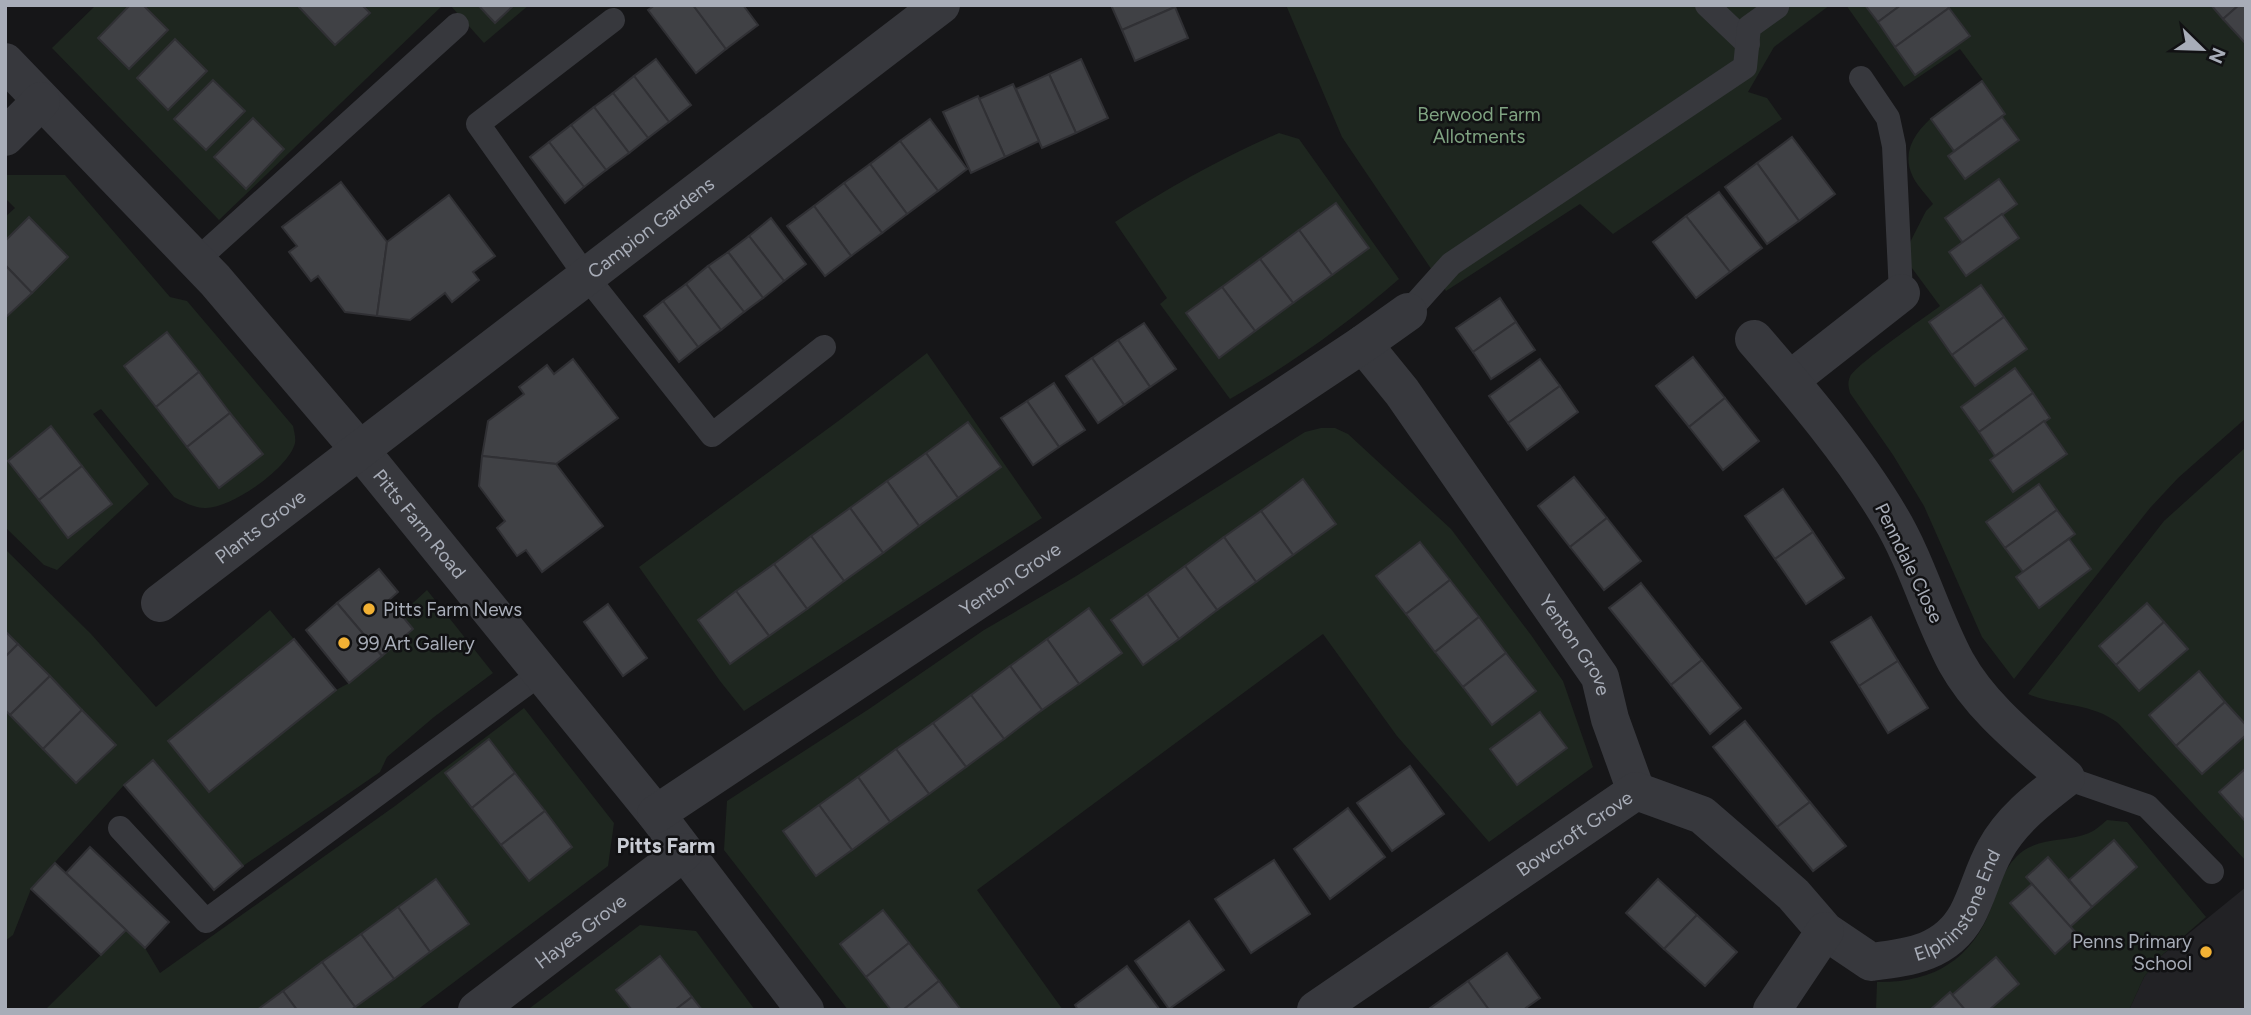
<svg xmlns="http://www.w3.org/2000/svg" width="2251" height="1015" viewBox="0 0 2251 1015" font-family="Figtree,sans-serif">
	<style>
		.built { fill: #222225 }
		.green { fill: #1e261f }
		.building { fill: #404145; stroke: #303034; stroke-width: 2 }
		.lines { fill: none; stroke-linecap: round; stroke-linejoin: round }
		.lane { stroke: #37383d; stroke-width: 24 }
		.street { stroke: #37383d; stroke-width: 38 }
		.poi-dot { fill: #f2b134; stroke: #111113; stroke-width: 2.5 }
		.labels { text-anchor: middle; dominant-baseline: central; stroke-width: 5; stroke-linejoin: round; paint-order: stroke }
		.park-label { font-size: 19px; fill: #7fa381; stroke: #111113 }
		.street-label { font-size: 19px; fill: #a8adb8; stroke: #111113 }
		.poi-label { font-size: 19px; fill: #a8adb8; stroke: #111113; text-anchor: start }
		.neighbourhood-label { font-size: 21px; font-weight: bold; fill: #c9ccd4; stroke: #111113 }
	</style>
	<rect width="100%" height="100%" fill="#161618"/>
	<polygon class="built" points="2246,887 2246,1010 2129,1010 2144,977 2161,956"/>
	<g class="green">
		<polygon points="96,5 443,5 219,220 52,48"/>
		<polygon points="450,5 529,5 484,43"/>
		<polygon points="1286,5 1830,5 1774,47 1748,92 1767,98 1782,119 1613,234 1580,204 1446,291 1342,137"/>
		<path d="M 1846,5 L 2246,5 L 2246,418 L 2178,478 L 2150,508 L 2014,679 L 1982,637 L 1924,506 L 1893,455 L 1850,393 C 1849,388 1847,383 1850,377 C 1855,365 1924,318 1940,306 L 1903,256 L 1926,211 L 1933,204 C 1927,195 1918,187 1913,177 C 1891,133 1954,102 1983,80 L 1960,49 L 1904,87 Z"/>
		<path d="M 1279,133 L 1299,139 L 1399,279 C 1346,325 1291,364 1230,399 L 1160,304 L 1167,298 L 1115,222 C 1168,188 1222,158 1279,133 Z"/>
		<path d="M 5,175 L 65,175 L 170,297 L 187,301 L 293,426 C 294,431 296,438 295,443 C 289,468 231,509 205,508 C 194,508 184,502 174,497 L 101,409 L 93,414 L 149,484 L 57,570 L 44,565 L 5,527 L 5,217 L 15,208 L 5,198 Z"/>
		<polygon points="927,353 1042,518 744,711 720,681 639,567 841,419"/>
		<polygon points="1321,428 1335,428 1348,434 1451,529 1531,635 1563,681 1593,767 1489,842 1397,736 1323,634 977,890 1063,1010 848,1010 724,850 727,801 869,709 984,630 1073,578 1305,432"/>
		<path d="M 2246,447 L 2246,861 L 2118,723 C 2090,702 2059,707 2028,694 L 2164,521 Z"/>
		<polygon points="5,549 91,634 156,707 270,610 336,690 349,683 413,629 401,614 427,590 493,673 434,717 387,757 380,772 243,866 153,760 124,785 31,889 13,935 5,941"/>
		<polygon points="524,708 614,823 608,866 417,1010 45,1010 126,930 145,948 160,973 395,806"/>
		<path d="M 2107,820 L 2127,822 L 2206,917 L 2161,956 L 2144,977 L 2129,1010 L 1876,1010 L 1877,982 C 1933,983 1972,960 1992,906 C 1999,886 2005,864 2023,851 C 2043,837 2067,842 2089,833 C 2096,830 2101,825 2107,820 Z"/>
		<polygon points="640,925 696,931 755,1010 530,1008"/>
	</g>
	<g class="building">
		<polygon points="130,5 143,5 168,30 129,69 98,38"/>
		<polygon points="300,5 362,5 370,13 335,45 299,7"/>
		<polygon points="478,5 514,5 495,23"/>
		<polygon points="655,5 693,5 726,49 696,73 648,10"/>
		<polygon points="693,5 743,5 758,25 726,49"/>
		<polygon points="1111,5 1174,5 1175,7 1122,30"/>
		<polygon points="1865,5 1901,5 1878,22"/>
		<polygon points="1901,5 1947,5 1949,8 1895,47 1878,22"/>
		<polygon points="2211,5 2239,5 2223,19"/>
		<polygon points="2239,5 2246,5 2246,44 2223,19"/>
		<polygon points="1175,7 1188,38 1135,61 1122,30"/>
		<polygon points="1949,8 1970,36 1915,75 1895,47"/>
		<polygon points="175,39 207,71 168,110 137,78"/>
		<polygon points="656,59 691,105 669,122 634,76"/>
		<polygon points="1081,59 1108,118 1076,133 1049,74"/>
		<polygon points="1049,74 1076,133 1042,148 1016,89"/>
		<polygon points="634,76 669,122 648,138 613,93"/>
		<polygon points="213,80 245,111 206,150 174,119"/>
		<polygon points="1982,81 2005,114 1954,151 1931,119"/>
		<polygon points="1013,84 1039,141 1005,157 979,99"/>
		<polygon points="613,93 648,138 629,153 594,107"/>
		<polygon points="978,96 1005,157 971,173 943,112"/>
		<polygon points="594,107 629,153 606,170 571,125"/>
		<polygon points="2002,117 2019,140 1965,179 1948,156"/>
		<polygon points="253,118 284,149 246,189 214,157"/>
		<polygon points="930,119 967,169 938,191 900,141"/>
		<polygon points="571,125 606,170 584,187 549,142"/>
		<polygon points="1792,137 1835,194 1799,221 1757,163"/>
		<polygon points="900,141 938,191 907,214 870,164"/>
		<polygon points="549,142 584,187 565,203 530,157"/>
		<polygon points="1757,163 1799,221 1767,244 1725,187"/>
		<polygon points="870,164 907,214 882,233 844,183"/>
		<polygon points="1999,179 2017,204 1963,243 1945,218"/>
		<polygon points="341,182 387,242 377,316 345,312 318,276 311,281 289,252 297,246 282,227"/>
		<polygon points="844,183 882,233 851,256 814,206"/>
		<polygon points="1719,192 1762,248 1730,272 1686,216"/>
		<polygon points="449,195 495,256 473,272 479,280 452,302 445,293 410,320 377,316 387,242"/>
		<polygon points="1336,203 1369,248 1332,275 1299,230"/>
		<polygon points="814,206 851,256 825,276 787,226"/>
		<polygon points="2002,214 2019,238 1966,276 1949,252"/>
		<polygon points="1686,216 1730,272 1696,298 1653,242"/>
		<polygon points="29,217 68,257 32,293 5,265 5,241"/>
		<polygon points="771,218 806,264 784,281 749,236"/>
		<polygon points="1299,230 1332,275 1293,303 1260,259"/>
		<polygon points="749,236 784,281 763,298 728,252"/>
		<polygon points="728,252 763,298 744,312 708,266"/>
		<polygon points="1260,259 1293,303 1255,331 1222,287"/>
		<polygon points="5,265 32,293 5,318"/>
		<polygon points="708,266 744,312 721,330 686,284"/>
		<polygon points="686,284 721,330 698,347 663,301"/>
		<polygon points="1981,285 2004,317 1952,355 1929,322"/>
		<polygon points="1222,287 1255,331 1219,358 1186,313"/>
		<polygon points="1500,298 1516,322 1473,352 1456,328"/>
		<polygon points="663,301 698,347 679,362 644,316"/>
		<polygon points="2004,317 2027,349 1975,386 1952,355"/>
		<polygon points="1516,322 1535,350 1491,379 1473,352"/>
		<polygon points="1144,323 1176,369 1150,387 1118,340"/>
		<polygon points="167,332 199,372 156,407 124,366"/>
		<polygon points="1118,340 1150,387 1124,405 1092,358"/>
		<polygon points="1693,357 1725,398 1689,427 1656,386"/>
		<polygon points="1092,358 1124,405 1098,423 1066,376"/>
		<polygon points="573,359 618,418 556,464 482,456 488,421 524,394 519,387 547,365 554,374"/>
		<polygon points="1540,359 1560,386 1508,423 1489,396"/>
		<polygon points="2015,368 2033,393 1979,432 1961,407"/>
		<polygon points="199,372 230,413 187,447 156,407"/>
		<polygon points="1054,383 1085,430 1059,447 1027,401"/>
		<polygon points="1560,386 1578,412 1527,450 1508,423"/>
		<polygon points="2033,393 2050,418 1995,456 1979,432"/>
		<polygon points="1725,398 1759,441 1723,470 1689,427"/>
		<polygon points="1027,401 1059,447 1033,465 1001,418"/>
		<polygon points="230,413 263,454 219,488 187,447"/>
		<polygon points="2044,421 2067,454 2013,492 1990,460"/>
		<polygon points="968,422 1001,467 958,498 926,453"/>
		<polygon points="51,426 82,466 39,500 8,461"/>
		<polygon points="926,453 958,498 919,526 887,481"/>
		<polygon points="482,456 556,464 603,526 542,572 526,550 517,556 497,528 505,521 479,486"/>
		<polygon points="82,466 112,504 68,538 39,500"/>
		<polygon points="1574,477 1607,518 1570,547 1538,506"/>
		<polygon points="1303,479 1336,524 1293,555 1261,511"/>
		<polygon points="887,481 919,526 883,553 850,508"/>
		<polygon points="2039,484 2057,510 2005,548 1986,522"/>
		<polygon points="1783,489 1813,532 1775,559 1745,516"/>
		<polygon points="850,508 883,553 844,581 811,536"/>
		<polygon points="2057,510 2075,534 2023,572 2005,548"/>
		<polygon points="1261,511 1293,555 1256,582 1224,537"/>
		<polygon points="1607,518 1641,561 1604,590 1570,547"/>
		<polygon points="1813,532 1844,578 1806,604 1775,559"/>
		<polygon points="811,536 844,581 807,609 774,564"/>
		<polygon points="1224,537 1256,582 1217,610 1185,566"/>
		<polygon points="2069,539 2091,569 2039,608 2016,577"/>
		<polygon points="1420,542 1450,580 1406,614 1376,576"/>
		<polygon points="774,564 807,609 769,636 736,591"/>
		<polygon points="1185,566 1217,610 1179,639 1147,594"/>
		<polygon points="379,569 398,592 389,600 413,629 382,656 337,603"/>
		<polygon points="1450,580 1479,617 1435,652 1406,614"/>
		<polygon points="1641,583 1702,660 1671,685 1609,608"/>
		<polygon points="736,591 769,636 730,664 698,620"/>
		<polygon points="1147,594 1179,639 1143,665 1111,620"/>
		<polygon points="337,603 382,656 349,683 306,630"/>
		<polygon points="2147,603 2164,622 2116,665 2099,646"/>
		<polygon points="608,604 647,658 623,676 584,622"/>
		<polygon points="1089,608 1122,653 1079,684 1047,639"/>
		<polygon points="1479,617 1506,653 1463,687 1435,652"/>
		<polygon points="1871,617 1898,661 1859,686 1831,642"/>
		<polygon points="2164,622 2188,649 2139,691 2116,665"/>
		<polygon points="5,631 18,644 5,657"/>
		<polygon points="294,639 336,690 209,792 168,741"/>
		<polygon points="1047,639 1079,684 1042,710 1010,666"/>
		<polygon points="18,644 50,676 10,715 5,710 5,657"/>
		<polygon points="1506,653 1536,691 1492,725 1463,687"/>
		<polygon points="1702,660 1741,708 1710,734 1671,685"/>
		<polygon points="1898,661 1928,708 1888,733 1859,686"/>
		<polygon points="1010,666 1042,710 1004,739 971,695"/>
		<polygon points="2199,671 2225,702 2176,746 2149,715"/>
		<polygon points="50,676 82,710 43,749 10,715"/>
		<polygon points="971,695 1004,739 966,767 933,723"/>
		<polygon points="2225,702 2246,725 2246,735 2202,774 2176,746"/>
		<polygon points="82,710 116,745 76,783 43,749"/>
		<polygon points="1540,712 1567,748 1517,785 1490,749"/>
		<polygon points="1745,721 1810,802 1777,827 1713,747"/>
		<polygon points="933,723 966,767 929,794 896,749"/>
		<polygon points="489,739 515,773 472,808 445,773"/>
		<polygon points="896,749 929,794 890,822 858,777"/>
		<polygon points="153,760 243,866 214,890 124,785"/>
		<polygon points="1410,766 1444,814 1392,851 1357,803"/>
		<polygon points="2246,768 2246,822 2219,792"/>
		<polygon points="515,773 545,811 501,845 472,808"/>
		<polygon points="858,777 890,822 852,850 819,805"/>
		<polygon points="1810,802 1846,846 1813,871 1777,827"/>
		<polygon points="819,805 852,850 816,876 783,831"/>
		<polygon points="1348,808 1385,857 1330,899 1294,849"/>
		<polygon points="545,811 572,847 529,881 501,845"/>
		<polygon points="2114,840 2137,867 2092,907 2069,880"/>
		<polygon points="90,847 169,922 145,948 66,873"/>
		<polygon points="2048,857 2092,907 2070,927 2026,877"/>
		<polygon points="1274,860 1310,914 1251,953 1215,899"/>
		<polygon points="55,863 126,930 101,955 31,889"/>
		<polygon points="436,879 469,924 430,952 398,907"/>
		<polygon points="1658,879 1697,915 1664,949 1626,913"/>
		<polygon points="2032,884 2077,934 2055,954 2010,903"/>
		<polygon points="398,907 430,952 394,979 361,934"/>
		<polygon points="883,910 909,943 866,977 840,944"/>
		<polygon points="1697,915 1737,952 1705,986 1664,949"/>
		<polygon points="1189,921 1224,970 1169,1009 1135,961"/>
		<polygon points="361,934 394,979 355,1007 322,962"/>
		<polygon points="909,943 939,981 903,1010 891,1010 866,977"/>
		<polygon points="1507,953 1540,998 1523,1010 1489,1010 1468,981"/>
		<polygon points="660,956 692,997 675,1010 632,1010 616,990"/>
		<polygon points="1996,957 2019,984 1989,1010 1965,1010 1952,995"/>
		<polygon points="322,962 355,1007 351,1010 297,1010 283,991"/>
		<polygon points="1127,966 1160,1010 1078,1010 1075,1005"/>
		<polygon points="939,981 961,1010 903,1010"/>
		<polygon points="1468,981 1489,1010 1430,1010 1429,1009"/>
		<polygon points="283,991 297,1010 257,1010"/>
		<polygon points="1950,992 1965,1010 1930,1010"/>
		<polygon points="692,997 702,1010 675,1010"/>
	</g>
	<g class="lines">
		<g class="lane">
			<polyline points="1707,5 1748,44"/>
			<polyline points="613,20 478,124 586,276 712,435 824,347"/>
			<polyline points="1861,78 1888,118 1894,146 1901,293"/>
			<polyline points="196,261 457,25"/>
			<polyline points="1408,312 1451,264 1745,67 1749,27 1777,7"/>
			<polyline points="2066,778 2147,806 2212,872"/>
			<polyline points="120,828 206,921 541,673"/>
		</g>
		<g class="street">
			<path id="s1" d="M 5,62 L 215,280 L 359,449 L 656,814 L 805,1010"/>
			<polyline points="5,137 41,101"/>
			<path id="s2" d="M 1363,344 L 1402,392 L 1600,677 L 1610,719 L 1636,791"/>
			<polyline points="1790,380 1901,293"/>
			<path id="s3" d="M 160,603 L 941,5"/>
			<path id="s4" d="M 656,814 L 1363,344 L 1408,312"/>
			<path id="s5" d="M 477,1010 L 684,852"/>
			<path id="s6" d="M 1316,1010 L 1636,791 L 1702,815 L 1793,894 L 1825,931 L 1871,962 C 1910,957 1946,953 1967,915 C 1978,895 1983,871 1995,850 C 2011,820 2039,799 2066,778 C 2027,743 1982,709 1956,662 C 1931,615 1917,562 1890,517 C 1854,456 1800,392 1754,339"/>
			<polyline points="1772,1010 1825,931"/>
		</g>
	</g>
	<g class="poi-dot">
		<circle cx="369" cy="609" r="7"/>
		<circle cx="344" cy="643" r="7"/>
		<circle cx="2206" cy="952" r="7"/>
	</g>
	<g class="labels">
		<g class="park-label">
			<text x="1479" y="114">Berwood Farm<tspan x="1479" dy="22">Allotments</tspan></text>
		</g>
		<g class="street-label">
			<text stroke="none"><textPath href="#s3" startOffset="618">Campion Gardens</textPath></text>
			<text stroke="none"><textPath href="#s1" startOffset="621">Pitts Farm Road</textPath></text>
			<text stroke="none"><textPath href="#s3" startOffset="126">Plants Grove</textPath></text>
			<text transform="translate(1909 563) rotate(64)">Penndale Close</text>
			<text stroke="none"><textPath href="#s4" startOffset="425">Yenton Grove</textPath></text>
			<text stroke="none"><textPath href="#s2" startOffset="369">Yenton Grove</textPath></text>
			<text stroke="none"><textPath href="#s6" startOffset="313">Bowcroft Grove</textPath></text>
			<text stroke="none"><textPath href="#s6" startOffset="796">Elphinstone End</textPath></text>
			<text stroke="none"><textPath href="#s5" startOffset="130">Hayes Grove</textPath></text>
		</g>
		<g class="poi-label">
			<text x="383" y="609">Pitts Farm News</text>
			<text x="358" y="643">99 Art Gallery</text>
			<text x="2192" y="941" text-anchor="end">Penns Primary<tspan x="2192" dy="22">School</tspan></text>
		</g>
		<g class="neighbourhood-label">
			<text x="666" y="845">Pitts Farm</text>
		</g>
	</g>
	<rect width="2251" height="1015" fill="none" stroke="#a8adb8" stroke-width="14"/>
	<g transform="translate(2202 49) rotate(113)" stroke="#111113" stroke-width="5" paint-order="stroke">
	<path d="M0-5L12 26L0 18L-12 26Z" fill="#a8adb8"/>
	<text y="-10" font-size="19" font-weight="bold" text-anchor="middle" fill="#a8adb8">N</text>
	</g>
</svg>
